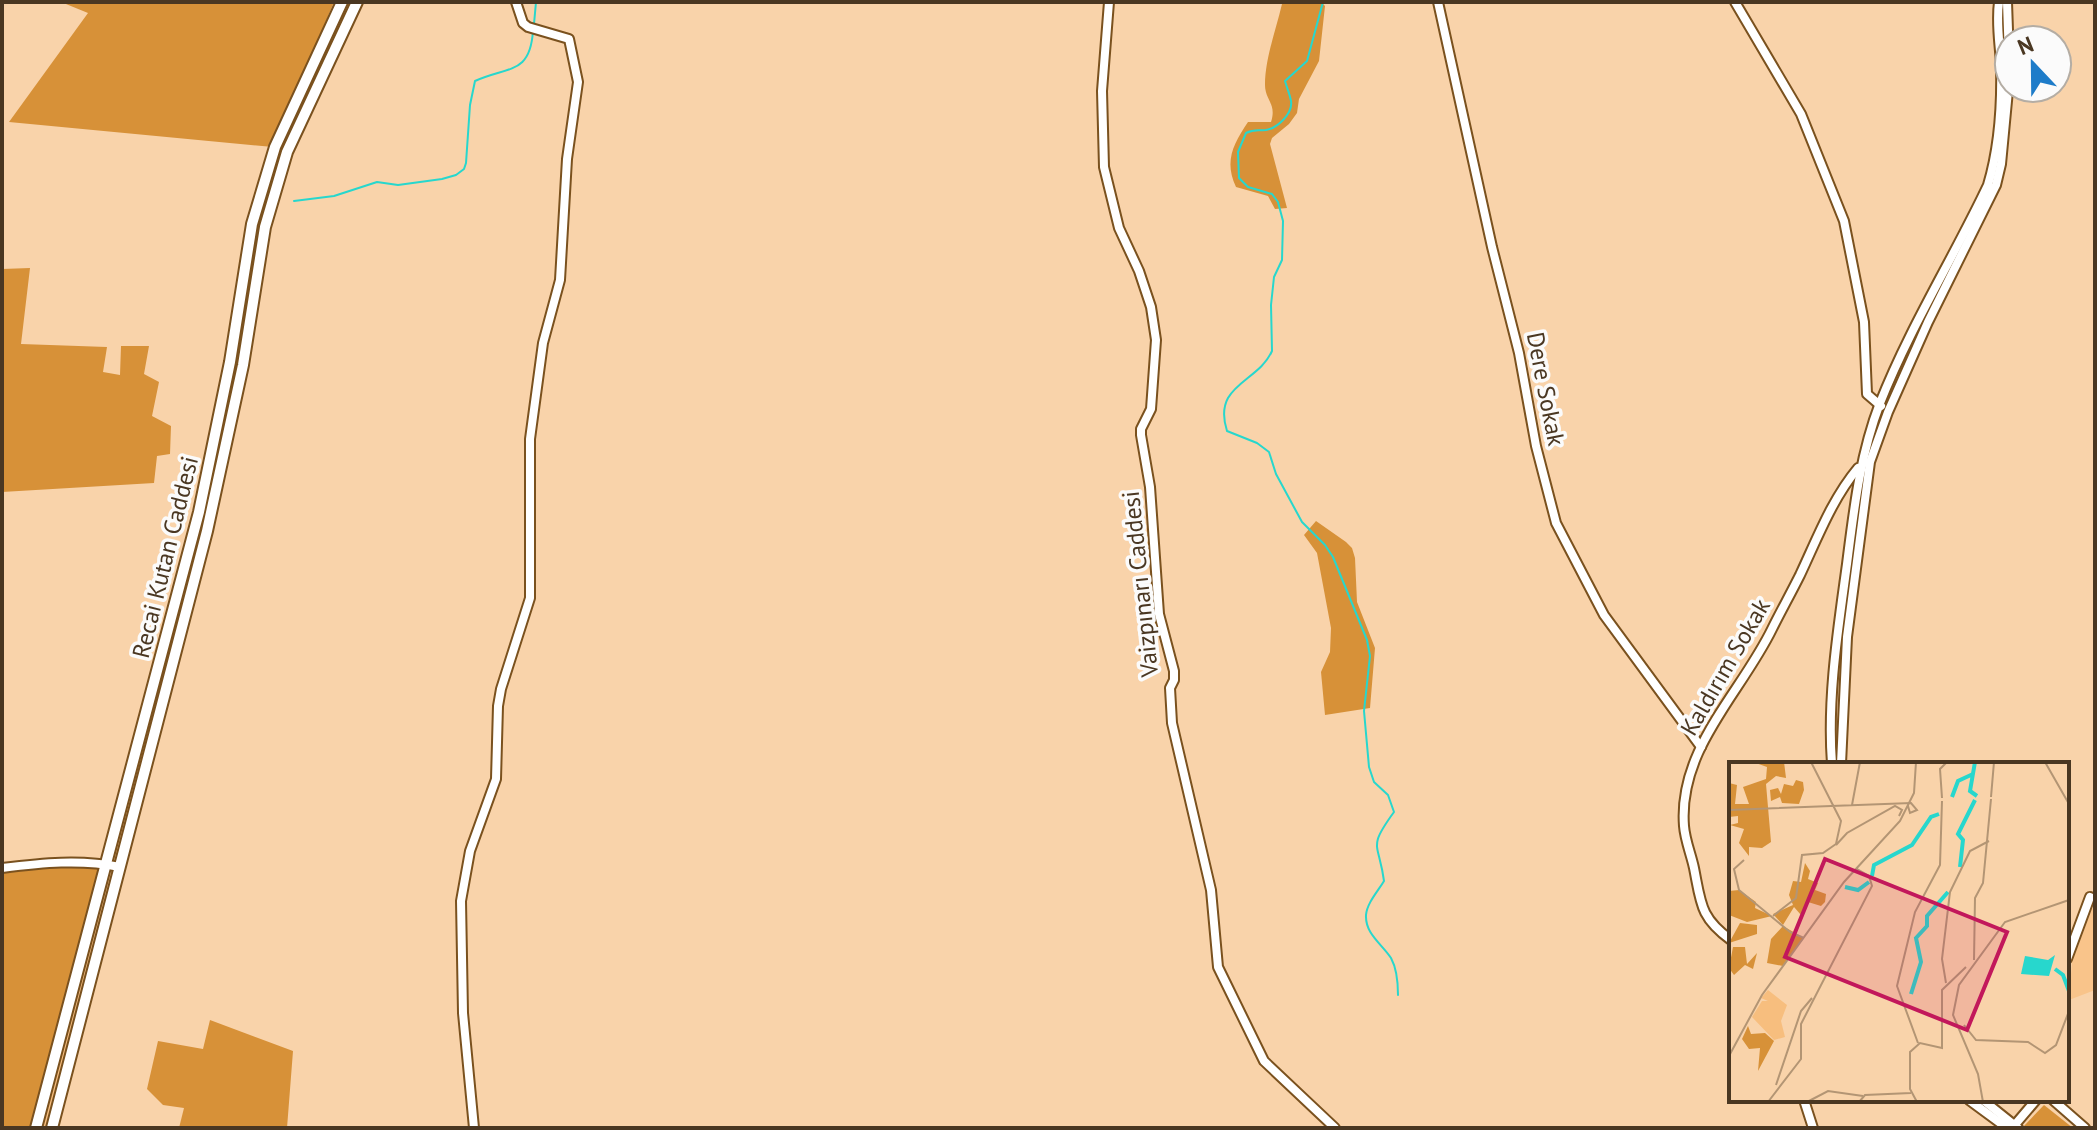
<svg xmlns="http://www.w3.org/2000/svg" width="2097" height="1130" viewBox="0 0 2097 1130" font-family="'PT Sans',sans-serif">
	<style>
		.built { fill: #f9c48a }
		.green { fill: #f7be7e }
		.forest { fill: #d79138 }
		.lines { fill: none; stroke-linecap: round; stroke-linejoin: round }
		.stream { stroke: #27d7cd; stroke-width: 2 }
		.tertiary-casing { stroke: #7a511e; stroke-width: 12 }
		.secondary-casing { stroke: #7a511e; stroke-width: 14 }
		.tertiary { stroke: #fff; stroke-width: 8 }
		.secondary { stroke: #fff; stroke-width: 10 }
		.labels { text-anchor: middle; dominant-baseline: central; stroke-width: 7; stroke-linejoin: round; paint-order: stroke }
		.street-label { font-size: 24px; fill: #4a3722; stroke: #fbfbfb }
		.inset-river { fill: none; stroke: #27d7cd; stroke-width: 4 }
		.inset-road { fill: none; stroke: #b39574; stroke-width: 2 }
		.view { fill: #c2185b; fill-opacity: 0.15; stroke: #c2185b; stroke-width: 4 }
		.inset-edge { fill: none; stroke: #4a3722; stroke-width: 4 }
	</style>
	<rect width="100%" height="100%" fill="#f9d3aa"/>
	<polygon class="built" points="2095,907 2095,990 2069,1000 2072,962 2092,909"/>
	<g class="green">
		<polygon points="200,529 198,545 117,860 111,859 194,542"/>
		<polygon points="108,873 113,874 46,1128 41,1128"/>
	</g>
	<g class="forest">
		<polygon points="61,2 334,2 273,147 9,122 88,13"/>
		<path d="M 1292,2 L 1321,2 L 1325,6 L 1319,61 L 1299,99 L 1297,113 L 1289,124 L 1272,138 L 1270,144 L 1287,208 L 1275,209 L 1268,196 L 1236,187 C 1224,162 1233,144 1248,122 L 1271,122 C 1277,104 1265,100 1265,85 C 1265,58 1276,30 1282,4 Z"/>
		<polygon points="30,268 21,344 107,347 103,372 120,375 121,346 149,346 144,374 159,382 152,416 171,426 170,454 157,456 154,483 2,492 2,269"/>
		<polygon points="1316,521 1346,542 1352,548 1355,558 1357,602 1375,648 1370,708 1325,715 1321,672 1330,652 1331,628 1317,553 1304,535"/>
		<polygon points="106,864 36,1128 2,1128 2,866"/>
		<polygon points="210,1020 293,1051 287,1128 179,1128 184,1108 163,1105 147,1089 158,1041 203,1049"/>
		<polygon points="2044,1105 2073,1128 2024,1126"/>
	</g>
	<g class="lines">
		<g class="stream">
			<path d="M 1323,2 L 1307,61 L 1285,81 C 1287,88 1290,95 1291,101 C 1293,113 1278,128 1266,130 C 1257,131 1254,129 1246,133 L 1238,152 L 1239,178 L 1248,187 L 1272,194 L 1278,202 L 1283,221 L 1282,260 L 1274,277 L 1271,305 L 1272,351 C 1258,383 1212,384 1227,431 L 1257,443 L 1269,452 L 1276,474 L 1302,522 L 1325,545 L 1333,557 L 1367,640 L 1370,656 L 1364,711 L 1369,767 L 1374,782 L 1388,795 L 1394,812 C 1367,849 1379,842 1384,881 C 1378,891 1367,903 1366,915 C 1365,934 1382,944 1391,958 C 1397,969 1398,983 1398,995"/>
			<polyline points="534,24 536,2"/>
			<path d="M 294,201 L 334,196 L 377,182 L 398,185 L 442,179 L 456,175 L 464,169 L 466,163 L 470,105 L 475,81 C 508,66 530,75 533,31"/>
		</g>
		<g class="tertiary-casing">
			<g id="tertiary">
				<polyline points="1109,2 1102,91 1104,167 1119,228 1139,271 1151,307 1156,340 1151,409 1141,429 1141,435 1150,487 1159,614 1174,671 1174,680 1170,688 1172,723 1211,890 1218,967 1264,1061 1335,1128"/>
				<polyline points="1438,2 1492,247 1519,353 1536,446 1556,523 1604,615 1701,747"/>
				<polyline points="1735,2 1801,114 1844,221 1864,322 1867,394 1881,406"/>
				<polyline points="2007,2 2009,59"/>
				<path d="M 1832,764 C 1827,698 1838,630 1847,564 C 1854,509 1860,455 1880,403 C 1910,327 1953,259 1988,185 C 1999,148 2002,104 2001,65 C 2000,44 1996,24 1999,2"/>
				<polyline points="1841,764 1847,637 1870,462 1888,412 1928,322 1996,185 2001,164 2009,80"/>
				<path d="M 2,868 C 42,863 80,859 120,867"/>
				<path d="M 1731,940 C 1700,918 1701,903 1694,868 C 1691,854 1685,840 1684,826 C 1678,749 1741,693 1772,629 C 1781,611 1791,593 1800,575 C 1817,539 1832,499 1858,468"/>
				<polyline points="2067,959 2090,897"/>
				<polyline points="1804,1100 1813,1128"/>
				<polyline points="1969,1100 2007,1128"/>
				<polyline points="1983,1100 2018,1128"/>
				<polyline points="2053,1100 2085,1128"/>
				<polyline points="2013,1127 2036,1100"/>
				<polyline points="474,1128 463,1013 461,901 470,851 496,779 498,706 501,689 530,598 530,439 543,343 560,280 567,159 578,82 569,39 528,27 523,23 516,2"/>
			</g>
		</g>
		<g class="secondary-casing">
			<g id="secondary">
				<polyline points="36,1128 199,512 230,362 252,224 275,147 342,2"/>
				<polyline points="52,1128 207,531 243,365 265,227 287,152 357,2"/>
			</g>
		</g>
		<use href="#tertiary" class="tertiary"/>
		<use href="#secondary" class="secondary"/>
	</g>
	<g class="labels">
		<g class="street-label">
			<text transform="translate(1546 389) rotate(79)">Dere Sokak</text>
			<text transform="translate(165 557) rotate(-76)">Recai Kutan Caddesi</text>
			<text transform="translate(1140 584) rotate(-96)">Vaizpınarı Caddesi</text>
			<text transform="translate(1725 667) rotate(-60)">Kaldırım Sokak</text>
		</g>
	</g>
	<g transform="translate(1729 762)">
		<rect width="340" height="340" fill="#f9d3aa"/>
		<path d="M 39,228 L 58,243 L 52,259 L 56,275 L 45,278 L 23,255 L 33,239 L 39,239 L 32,236 Z" fill="#f7be7e"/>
		<path d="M 24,0 L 55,0 L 57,16 L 47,14 L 37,22 L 42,80 L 33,86 L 20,85 L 20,94 L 10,81 L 15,67 L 1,63 L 9,61 L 9,54 L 0,55 L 0,21 L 8,23 L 6,42 L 20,42 L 14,25 L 37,17 L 38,5 ZM 67,18 L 74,20 L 75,28 L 70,42 L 53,41 L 51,35 L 42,39 L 41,28 L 49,26 L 52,32 L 55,22 L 64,24 ZM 76,101 L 81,109 L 79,117 L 89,121 L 86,128 L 97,132 L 96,140 L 92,144 L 79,140 L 72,153 L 65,145 L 54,163 L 44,152 L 64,143 L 60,133 L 64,119 L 72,120 ZM 10,128 L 27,140 L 26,146 L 43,154 L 18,160 L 0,153 L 0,129 ZM 11,161 L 28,163 L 28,172 L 0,181 ZM 54,164 L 75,176 L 54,204 L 38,201 L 42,177 ZM 4,185 L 16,185 L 18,202 L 28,191 L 24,207 L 16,203 L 5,213 L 0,206 ZM 19,264 L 22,272 L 36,271 L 45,279 L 29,309 L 31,286 L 20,287 L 13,277 Z" fill="#d79138"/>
		<path d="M 326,193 L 320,214 L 292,212 L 296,194 L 319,198 Z" fill="#27d7cd"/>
		<path class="inset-river" d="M 246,0 L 241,29 L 248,34M 223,35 L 229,19 L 244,12M 231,105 L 234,78 L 229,72 L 246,38M 143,114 L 145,103 L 183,83 L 202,55 L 210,52M 116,125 L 129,128 L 140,120M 326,207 L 334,213 L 340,229M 182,232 L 192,200 L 187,176 L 198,164 L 198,154 L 219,130"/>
		<path class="inset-road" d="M 316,0 L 340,42M 262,35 L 265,0M 213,36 L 211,7 L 218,0M 123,43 L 131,0M 0,48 L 182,41 L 188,48 L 181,51 L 179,44M 107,83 L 118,71 L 166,44 L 173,48 L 170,54M 15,98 L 5,107 L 10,128 L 61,170 L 75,176M 44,154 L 67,136 L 73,93 L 94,91 L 107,82 L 112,59 L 82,0M 245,198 L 246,136 L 254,121 L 262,37M 217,221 L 213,197 L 221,130 L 241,89 L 260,79M 235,263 L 247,278 L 299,280 L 316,291 L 327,283 L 340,249M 189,281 L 168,224 L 186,150 L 211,103 L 213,39M 0,294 L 33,233 L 115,120 L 171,59 L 185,31 L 187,0M 47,323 L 72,249 L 83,236M 39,340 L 72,297 L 72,262 L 143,124 L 140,114 L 128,107M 78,340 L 99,329 L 134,334M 130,340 L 136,333 L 182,331M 188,340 L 181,327 L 181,290 L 191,281 L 213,286 L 213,228 L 237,205M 254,340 L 249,312 L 224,253 L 230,223 L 276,160 L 340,138"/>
		<path class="view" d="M 96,97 L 278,170 L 238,268 L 56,195 Z"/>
		<rect width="340" height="340" class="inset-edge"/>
	</g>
	<rect width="2097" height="1130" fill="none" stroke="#4a3722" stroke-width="8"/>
	<g transform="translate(2033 64) rotate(338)"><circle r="38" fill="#fbfbfb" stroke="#b4ada4" stroke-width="2"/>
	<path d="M0-6L14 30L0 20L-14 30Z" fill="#1e7cc9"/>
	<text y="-12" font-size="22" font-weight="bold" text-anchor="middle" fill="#4a3722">N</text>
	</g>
</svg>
